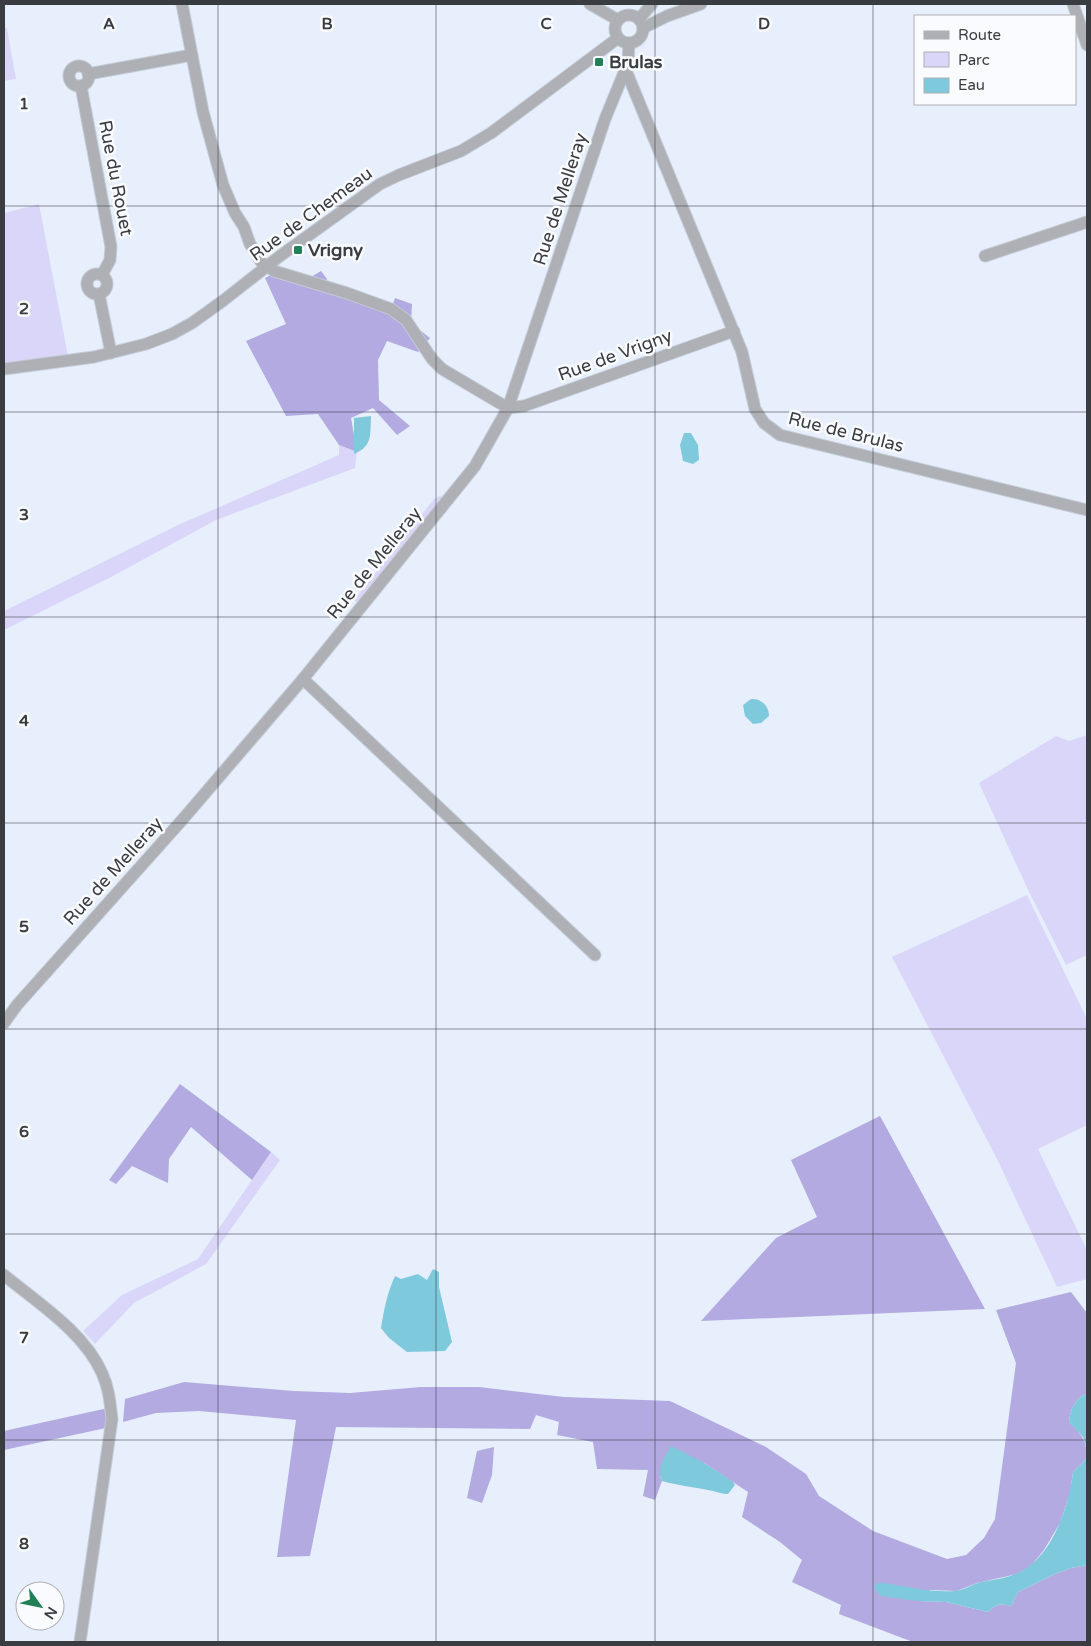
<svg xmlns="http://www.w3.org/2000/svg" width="1091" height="1646" viewBox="0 0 1091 1646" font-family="'Varela Round',sans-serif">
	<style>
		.green { fill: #dad6f9 }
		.forest { fill: #b2aae1 }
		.water { fill: #7fc9dc }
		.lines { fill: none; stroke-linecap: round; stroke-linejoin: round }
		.minor-casing { stroke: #c3cbd6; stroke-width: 13 }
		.minor { stroke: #aeb0b6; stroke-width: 11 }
		.grid { fill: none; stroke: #393c41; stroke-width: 1; stroke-opacity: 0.55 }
		.poi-dot { fill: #218058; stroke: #fafbfe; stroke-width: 2 }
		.labels { text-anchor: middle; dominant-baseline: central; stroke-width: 5; stroke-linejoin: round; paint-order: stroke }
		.poi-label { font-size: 18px; font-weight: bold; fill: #393c41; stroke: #fafbfe; text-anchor: start }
		.street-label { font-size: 18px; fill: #393c41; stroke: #fafbfe }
		.grid-label { font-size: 16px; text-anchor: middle; font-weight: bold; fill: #393c41; stroke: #fafbfe; stroke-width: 5; stroke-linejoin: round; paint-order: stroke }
	</style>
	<rect width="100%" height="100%" fill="#e6effb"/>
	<g class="green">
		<polygon points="4,28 7,28 16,79 4,81"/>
		<polygon points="39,204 68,356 4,364 4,213"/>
		<polygon points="339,445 357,452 355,468 216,520 113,576 4,630 4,611 178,525 339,455"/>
		<polygon points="440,496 444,498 359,602 351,600 358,595 434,499"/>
		<polygon points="1087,735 1087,955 1066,965 1030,894 979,783 1056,736 1069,741"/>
		<polygon points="1027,895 1087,1019 1087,1125 1038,1149 1087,1250 1087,1279 1057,1287 998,1161 892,957"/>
		<polygon points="271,1152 280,1160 206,1264 134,1303 95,1344 83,1331 122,1295 198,1259"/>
	</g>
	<g class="forest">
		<polygon points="321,271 327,279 323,288 390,312 395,298 412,304 411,323 430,338 418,352 387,341 378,360 379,400 410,426 397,435 373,408 351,418 357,452 339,445 318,414 286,416 246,341 286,324 265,278 271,275 311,277"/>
		<polygon points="180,1084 271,1152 252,1180 191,1127 169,1159 168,1183 132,1166 116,1184 109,1180"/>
		<polygon points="880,1116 985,1309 701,1321 776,1238 817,1217 791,1160"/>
		<path d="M 1071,1292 L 1087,1313 L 1087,1394 C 1075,1398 1070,1410 1069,1422 C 1081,1434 1087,1440 1087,1458 L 1073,1472 L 1070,1493 L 1060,1523 L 1044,1550 L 1031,1566 L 1017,1574 L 977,1583 L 957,1591 L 930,1590 L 918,1601 L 946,1602 L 988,1612 C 996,1604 1000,1603 1011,1606 L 1018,1592 L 1055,1574 L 1071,1568 L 1087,1565 L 1087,1642 L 913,1642 L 839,1614 L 841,1605 L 792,1582 L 802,1560 L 780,1542 L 742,1517 L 748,1492 L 704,1463 L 660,1476 L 662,1481 L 655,1500 L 643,1496 L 648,1470 L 597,1469 L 593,1442 L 557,1435 L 559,1422 L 536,1415 L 530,1429 L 336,1427 L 310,1556 L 277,1557 L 296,1420 L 199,1411 L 156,1413 L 123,1422 L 125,1399 L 184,1382 L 294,1391 L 350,1393 L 421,1387 L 479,1387 L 564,1397 L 670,1401 L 766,1447 L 806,1474 L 819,1496 L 873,1531 L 947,1559 L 966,1555 L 984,1538 L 995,1519 L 1016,1363 L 996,1310 Z"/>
		<polygon points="108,1408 106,1428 4,1450 4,1431"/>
		<polygon points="494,1447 492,1475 482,1503 467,1498 477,1451"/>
	</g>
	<g class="water">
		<path d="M 371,416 C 370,435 373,446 354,454 L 354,418 Z"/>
		<polygon points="684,433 691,433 698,445 699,460 693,464 683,461 680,445"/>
		<path d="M 751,699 C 761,698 769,706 769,716 L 761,723 L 753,724 L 745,716 L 743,705 Z"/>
		<path d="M 433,1269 L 439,1272 L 439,1287 L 452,1342 L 445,1351 L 407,1352 L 389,1338 L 381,1328 C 384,1310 387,1293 395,1276 L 401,1279 L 418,1274 L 427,1280 Z"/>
		<path d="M 1087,1394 L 1087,1449 L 1083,1437 L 1069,1422 C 1070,1410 1075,1398 1087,1394 Z"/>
		<path d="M 671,1446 L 704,1463 L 732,1481 L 735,1485 L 728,1494 C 722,1494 718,1492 713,1491 C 696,1487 679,1486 662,1481 C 656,1468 665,1457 671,1446 Z"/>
		<path d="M 1087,1458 L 1087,1565 L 1071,1568 L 1055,1574 L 1018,1592 L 1011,1606 C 1000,1603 996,1604 988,1612 L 946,1602 L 918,1601 L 880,1596 L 874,1587 L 877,1583 L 883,1583 C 906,1586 931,1593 955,1591 C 964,1590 973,1584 981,1582 C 993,1580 1007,1578 1018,1573 C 1052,1558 1069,1506 1073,1472 Z"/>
	</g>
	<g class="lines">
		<g class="minor-casing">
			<g id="minor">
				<polyline points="182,4 203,112 223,185 235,213 244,227 250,244 265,268"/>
				<polyline points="590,4 618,20"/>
				<polyline points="1073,4 1087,45"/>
				<circle cx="629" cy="29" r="14"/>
				<polyline points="639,19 652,4"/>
				<polyline points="643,28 667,16 701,4"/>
				<circle cx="79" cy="76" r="10"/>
				<polyline points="624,72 627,73 742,352 755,409 764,423 780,435 1087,510"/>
				<polyline points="88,74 192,55"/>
				<polyline points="81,86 111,247 110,260 102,275"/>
				<polyline points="985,256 1087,222"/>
				<polyline points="267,266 274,271 347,293 391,309 406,320 432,359 442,369 508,408 524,406 734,331"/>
				<circle cx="97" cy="284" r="10"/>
				<polyline points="99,294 111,353"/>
				<polyline points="4,369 94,357 146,344 172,334 192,323 224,300 280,256 380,184 399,175 461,151 491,133 618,38"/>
				<polyline points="303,679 595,955"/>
				<polyline points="4,1023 17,1005 183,819 303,679 475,466 508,408 605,119 628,63 629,43"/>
				<path d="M 4,1275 C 38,1303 84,1332 102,1373 C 109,1388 110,1403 112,1419 L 80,1642"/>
			</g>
		</g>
		<use href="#minor" class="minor"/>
	</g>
	<path class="grid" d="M 218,4 L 218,1642M 436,4 L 436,1642M 655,4 L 655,1642M 873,4 L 873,1642M 4,206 L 1087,206M 4,412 L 1087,412M 4,617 L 1087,617M 4,823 L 1087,823M 4,1029 L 1087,1029M 4,1234 L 1087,1234M 4,1440 L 1087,1440"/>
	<g class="poi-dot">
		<rect x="594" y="57" width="10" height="10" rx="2.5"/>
		<rect x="293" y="245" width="10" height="10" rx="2.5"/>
	</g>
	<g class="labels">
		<g class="poi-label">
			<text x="609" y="62">Brulas</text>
			<text x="308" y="250">Vrigny</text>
		</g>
		<g class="street-label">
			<text transform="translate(116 178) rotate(79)">Rue du Rouet</text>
			<text transform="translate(560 199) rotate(-72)">Rue de Melleray</text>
			<text transform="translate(311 214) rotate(-36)">Rue de Chemeau</text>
			<text transform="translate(615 355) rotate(-20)">Rue de Vrigny</text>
			<text transform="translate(846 432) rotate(14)">Rue de Brulas</text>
			<text transform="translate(374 563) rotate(-51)">Rue de Melleray</text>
			<text transform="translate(113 871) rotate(-48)">Rue de Melleray</text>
		</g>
	</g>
	<g class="grid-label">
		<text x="109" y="29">A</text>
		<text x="327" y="29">B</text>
		<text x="546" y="29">C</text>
		<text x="764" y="29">D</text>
		<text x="24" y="109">1</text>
		<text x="24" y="314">2</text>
		<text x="24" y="520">3</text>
		<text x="24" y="726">4</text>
		<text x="24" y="932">5</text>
		<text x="24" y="1137">6</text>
		<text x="24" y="1343">7</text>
		<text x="24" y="1549">8</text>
	</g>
	<rect width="1091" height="1646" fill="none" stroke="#393c41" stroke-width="10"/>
	<rect x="914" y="15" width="162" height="90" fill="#fafbfe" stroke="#adafb2"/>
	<rect x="924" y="31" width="25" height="8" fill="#aeb0b6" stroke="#adafb2"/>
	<text x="958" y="40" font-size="15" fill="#393c41">Route</text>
	<rect x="924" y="52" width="25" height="15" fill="#dad6f9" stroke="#adafb2"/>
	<text x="958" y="65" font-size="15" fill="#393c41">Parc</text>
	<rect x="924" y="78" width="25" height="15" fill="#7fc9dc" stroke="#adafb2"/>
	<text x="958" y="90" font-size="15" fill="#393c41">Eau</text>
	<g transform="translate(40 1606) rotate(123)"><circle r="24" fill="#fafbfe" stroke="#adafb2"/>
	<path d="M0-4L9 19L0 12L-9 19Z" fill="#218058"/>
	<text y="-8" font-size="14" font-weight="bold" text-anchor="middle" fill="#393c41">N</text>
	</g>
</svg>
